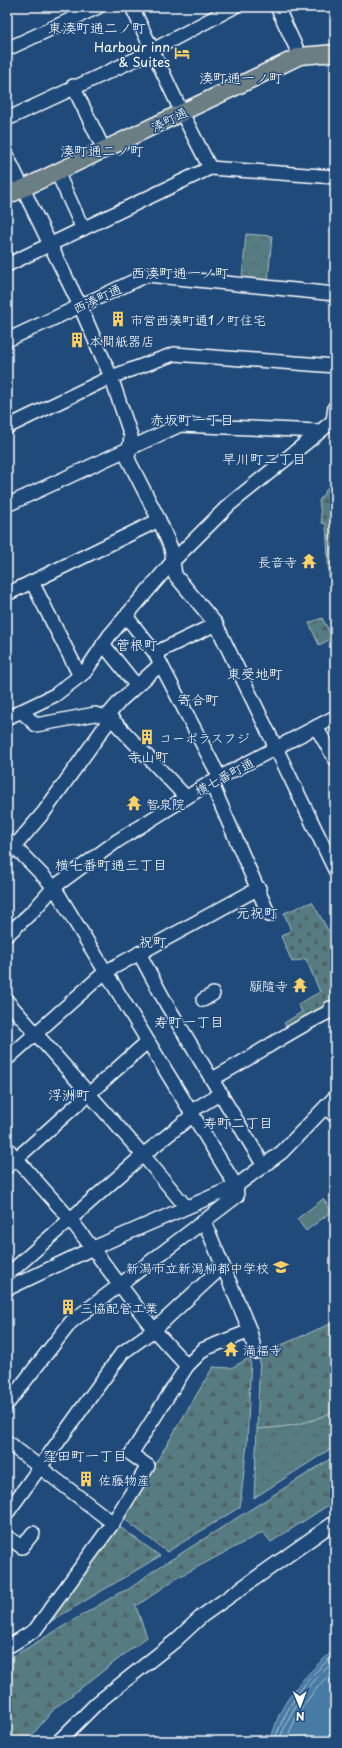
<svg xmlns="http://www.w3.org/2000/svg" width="342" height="1748" viewBox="0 0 342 1748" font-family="'Playpen Sans','Klee One',sans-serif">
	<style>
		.forest { fill: url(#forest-firs); stroke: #aabec0 }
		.cemetery { fill: url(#cemetery-stones); stroke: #aabec0 }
		.park { fill: url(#park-crowns); stroke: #aabec0 }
		.garden { fill: #567c82; stroke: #aabec0 }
		.water { fill: #477aa4; stroke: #91afc8 }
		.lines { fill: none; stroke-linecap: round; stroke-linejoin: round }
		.shore { stroke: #b5cadb; stroke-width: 1 }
		.minor-casing { stroke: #fff; stroke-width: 16 }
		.major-casing { stroke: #fff; stroke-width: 19 }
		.minor { stroke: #1f4a7a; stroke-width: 13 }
		.major { stroke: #6b7e84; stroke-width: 16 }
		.labels { text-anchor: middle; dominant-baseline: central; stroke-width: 3; stroke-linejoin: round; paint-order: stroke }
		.poi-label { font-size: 13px; fill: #fff; stroke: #1f4a7a; text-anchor: start }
		.street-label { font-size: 13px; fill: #fff; stroke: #1f4a7a }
		.neighbourhood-label { font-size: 14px; fill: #fff; stroke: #1f4a7a }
	</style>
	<defs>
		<pattern id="forest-firs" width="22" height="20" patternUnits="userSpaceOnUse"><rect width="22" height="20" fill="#567c82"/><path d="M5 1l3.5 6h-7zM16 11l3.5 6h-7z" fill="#516467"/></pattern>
		<pattern id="cemetery-stones" width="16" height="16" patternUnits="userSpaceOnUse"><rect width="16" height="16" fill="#567c82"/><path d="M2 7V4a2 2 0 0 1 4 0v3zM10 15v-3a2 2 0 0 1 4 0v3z" fill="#516467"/></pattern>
		<pattern id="park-crowns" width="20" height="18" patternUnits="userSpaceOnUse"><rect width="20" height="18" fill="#567c82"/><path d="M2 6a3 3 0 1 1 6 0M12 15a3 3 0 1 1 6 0" fill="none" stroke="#516467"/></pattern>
	</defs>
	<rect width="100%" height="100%" fill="#1f4a7a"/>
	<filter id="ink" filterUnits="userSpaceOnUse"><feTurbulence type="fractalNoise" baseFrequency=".025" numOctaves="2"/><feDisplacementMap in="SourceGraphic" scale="8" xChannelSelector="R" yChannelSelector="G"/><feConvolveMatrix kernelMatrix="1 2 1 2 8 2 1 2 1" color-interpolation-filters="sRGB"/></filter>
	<g filter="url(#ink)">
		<g class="forest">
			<path d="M 335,1322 L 335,1410 C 309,1425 286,1427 257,1429 L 260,1354 Z"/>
			<polygon points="251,1357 247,1444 240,1507 167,1552 123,1518 213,1367 231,1368"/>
			<polygon points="335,1456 335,1501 271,1542 263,1532 177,1578 138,1605 135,1604 147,1637 55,1708 27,1741 7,1741 7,1660 119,1593 129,1589 153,1571"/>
			<polygon points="117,1525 160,1556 43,1626"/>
		</g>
		<g class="cemetery">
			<polygon points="328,487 335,493 335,575 329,577 326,524 322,523 319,501"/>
			<polygon points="322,618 333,638 319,645 309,623"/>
			<polygon points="312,902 335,942 335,1004 289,1031 284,1023 302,1012 298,1004 320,992 306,959 292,962 281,936 291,931 284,913"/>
		</g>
		<g class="park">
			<polygon points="246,234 272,236 268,281 242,279"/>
			<path d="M 335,1410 L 335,1446 L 254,1498 L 257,1429 C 287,1427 308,1425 335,1410 Z"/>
		</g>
		<polygon class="garden" points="323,1199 332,1211 306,1231 297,1219"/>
		<path class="water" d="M 335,1649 L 335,1741 L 270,1741 C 273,1732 276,1723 279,1715 C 291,1689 314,1667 335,1649 Z"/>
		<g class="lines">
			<g class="shore">
				<path d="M 274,1741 C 288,1704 304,1680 335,1654"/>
				<path d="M 279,1741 C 291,1708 308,1683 335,1661"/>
				<path d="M 286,1741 C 297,1711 312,1691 335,1669"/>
			</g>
			<g class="minor-casing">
				<g id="minor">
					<polyline points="132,7 182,113 210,168"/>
					<polyline points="277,7 300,56"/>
					<polyline points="7,49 98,7"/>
					<polyline points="73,86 104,150"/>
					<polyline points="7,119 136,59 234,7"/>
					<polyline points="7,156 80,306 111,377 131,436 128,459 159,520 171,548 175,575 216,624 335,870"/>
					<polyline points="57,172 83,229"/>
					<polyline points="7,265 210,168 335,177"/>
					<polyline points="7,340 147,275 335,294"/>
					<polyline points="7,427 111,377 174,354 335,366"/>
					<polyline points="7,505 180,425 319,431"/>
					<polyline points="32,582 80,676"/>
					<polyline points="7,594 159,520"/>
					<polyline points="126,616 155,653 220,778"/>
					<polyline points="103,644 136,685"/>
					<polyline points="155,653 216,624"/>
					<polyline points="21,711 36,725 95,714 103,716 108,715 121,700 161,664"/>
					<polyline points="108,715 186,797"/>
					<polyline points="7,718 55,695 85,672 109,636 173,561 229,505 333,421 335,407"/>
					<polyline points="316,727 335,759"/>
					<polyline points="211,782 269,915"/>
					<polyline points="7,839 54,887 236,1186 237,1196 71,1322 7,1404"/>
					<polyline points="7,854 15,846 44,812 111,718"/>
					<polyline points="7,935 33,911 54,887 117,841 211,782 335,717"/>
					<polyline points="139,953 167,1005 264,1166"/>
					<polyline points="203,1000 213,994"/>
					<polyline points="7,1001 143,1155 186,1207"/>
					<polyline points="7,1059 105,972 259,888"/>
					<path d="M 212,1079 C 252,1058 289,1031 329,1012 L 330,1008"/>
					<polyline points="326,1107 335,1116"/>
					<polyline points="190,1112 221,1093"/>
					<polyline points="7,1148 71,1220 154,1330 187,1366"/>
					<polyline points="7,1167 147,1042"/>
					<polyline points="204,1221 250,1331 255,1352"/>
					<polyline points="7,1275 143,1155 193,1115"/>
					<polyline points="7,1289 93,1248 236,1186 282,1152 335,1097"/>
					<polyline points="7,1442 113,1523"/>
					<polyline points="7,1513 122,1353 154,1330 223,1266"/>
					<polyline points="7,1537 22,1547 33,1533"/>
					<polyline points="7,1642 11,1645 35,1630 113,1523 148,1466 131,1454 187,1366 204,1349 250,1331"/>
					<polyline points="59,1741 97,1703 175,1641 202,1616 335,1522"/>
				</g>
			</g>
			<g class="major-casing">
				<polyline id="major" points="7,196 300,56 335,53"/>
			</g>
			<use href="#minor" class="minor"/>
			<use href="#major" class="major"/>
		</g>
	</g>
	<defs>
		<g id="hotel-bare" transform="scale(1.2)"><path d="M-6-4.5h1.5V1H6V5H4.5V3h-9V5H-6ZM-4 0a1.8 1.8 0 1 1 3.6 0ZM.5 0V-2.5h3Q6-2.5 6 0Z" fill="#ffd166" stroke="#1f4a7a" stroke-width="2.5" paint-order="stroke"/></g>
		<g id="building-bare" transform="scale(1.2)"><path d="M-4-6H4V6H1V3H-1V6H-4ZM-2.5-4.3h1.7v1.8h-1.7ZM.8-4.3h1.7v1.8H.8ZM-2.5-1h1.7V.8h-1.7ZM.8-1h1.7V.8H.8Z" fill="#ffd166" stroke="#1f4a7a" stroke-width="2.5" paint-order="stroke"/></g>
		<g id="temple-bare" transform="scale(1.2)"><path d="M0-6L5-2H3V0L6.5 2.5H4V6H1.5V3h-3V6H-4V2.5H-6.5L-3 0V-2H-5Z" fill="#ffd166" stroke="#1f4a7a" stroke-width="2.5" paint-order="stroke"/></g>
		<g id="school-bare" transform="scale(1.2)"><path d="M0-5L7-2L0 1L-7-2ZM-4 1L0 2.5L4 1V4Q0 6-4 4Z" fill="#ffd166" stroke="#1f4a7a" stroke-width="2.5" paint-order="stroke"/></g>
	</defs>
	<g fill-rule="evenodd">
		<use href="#hotel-bare" x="182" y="53"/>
		<use href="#building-bare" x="118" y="319"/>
		<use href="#building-bare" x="77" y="340"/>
		<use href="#temple-bare" x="309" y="561"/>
		<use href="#building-bare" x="147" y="737"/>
		<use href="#temple-bare" x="134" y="803"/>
		<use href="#temple-bare" x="300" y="985"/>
		<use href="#school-bare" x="281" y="1267"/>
		<use href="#building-bare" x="68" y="1307"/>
		<use href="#temple-bare" x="231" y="1349"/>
		<use href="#building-bare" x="86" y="1479"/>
	</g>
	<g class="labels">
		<g class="poi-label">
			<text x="170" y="46" text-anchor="end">Harbour inn<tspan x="170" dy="15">&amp; Suites</tspan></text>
			<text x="130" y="319">市営西湊町通1ノ町住宅</text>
			<text x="89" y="340">本間紙器店</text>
			<text x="297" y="561" text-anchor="end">長音寺</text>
			<text x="159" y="737">コーポラスフジ</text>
			<text x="146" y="803">智泉院</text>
			<text x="288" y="985" text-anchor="end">願隨寺</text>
			<text x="269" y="1267" text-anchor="end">新潟市立新潟柳都中学校</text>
			<text x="80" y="1307">三協配管工業</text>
			<text x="243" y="1349">満福寺</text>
			<text x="98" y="1479">佐藤物産</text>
		</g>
		<g class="street-label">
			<text transform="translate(169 119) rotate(-26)">湊町通</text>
			<text transform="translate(97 298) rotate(-25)">西湊町通</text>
			<text transform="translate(224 776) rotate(-28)">横七番町通</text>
		</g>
		<g class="neighbourhood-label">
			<text x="97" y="27">東湊町通二ノ町</text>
			<text x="241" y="77">湊町通一ノ町</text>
			<text x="102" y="150">湊町通二ノ町</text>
			<text x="180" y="272">西湊町通一ノ町</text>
			<text x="192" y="419">赤坂町一丁目</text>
			<text x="264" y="458">早川町二丁目</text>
			<text x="137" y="644">菅根町</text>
			<text x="255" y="673">東受地町</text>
			<text x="198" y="699">寄合町</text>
			<text x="148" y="756">寺山町</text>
			<text x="111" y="864">横七番町通三丁目</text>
			<text x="257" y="912">元祝町</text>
			<text x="153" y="941">祝町</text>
			<text x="189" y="1021">寿町一丁目</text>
			<text x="69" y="1094">浮洲町</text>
			<text x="238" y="1122">寿町二丁目</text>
			<text x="85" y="1455">窪田町一丁目</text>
		</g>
	</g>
	<rect width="342" height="1748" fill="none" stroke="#1f4a7a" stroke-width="24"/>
	<rect x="12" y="12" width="318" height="1724" fill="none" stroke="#fff" stroke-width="1.5" filter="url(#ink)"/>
	<g transform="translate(300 1706) rotate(179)" stroke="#1f4a7a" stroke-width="3" paint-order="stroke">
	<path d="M0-3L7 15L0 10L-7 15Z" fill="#ffffff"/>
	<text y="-6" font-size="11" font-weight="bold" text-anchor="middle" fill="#ffffff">N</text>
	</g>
</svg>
